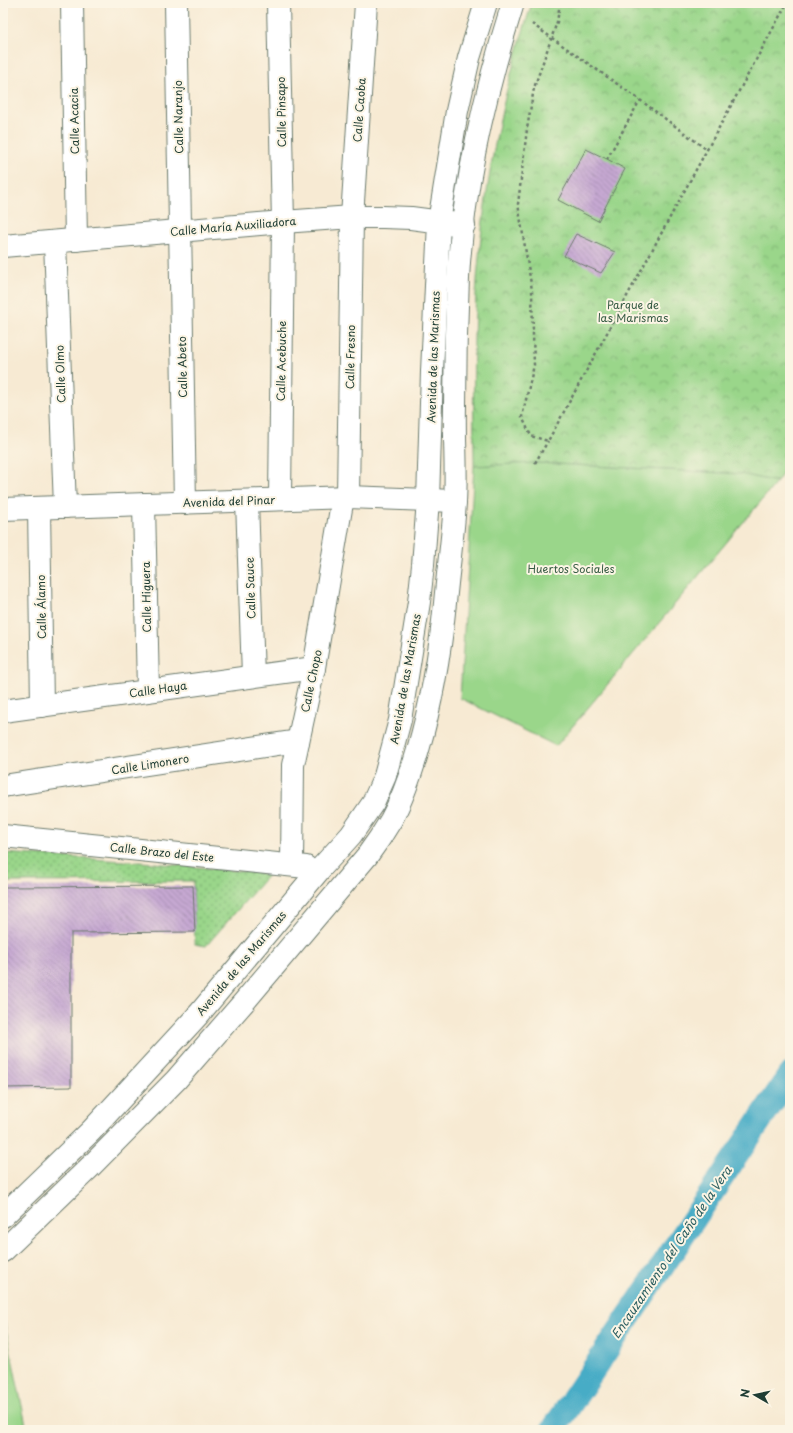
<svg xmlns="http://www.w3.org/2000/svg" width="793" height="1433" viewBox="0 0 793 1433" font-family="'Playpen Sans',sans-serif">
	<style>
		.grass { fill: url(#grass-dots); stroke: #5c8a5f }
		.park { fill: url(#park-crowns); stroke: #5c8a5f }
		.garden { fill: #9ad68a; stroke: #5c8a5f }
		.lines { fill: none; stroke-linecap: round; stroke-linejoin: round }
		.canal { stroke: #46acc6; stroke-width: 25 }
		.building { fill: url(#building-back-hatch) }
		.street-casing { stroke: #6b7a6c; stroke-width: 24 }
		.secondary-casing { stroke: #6b7a6c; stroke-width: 24 }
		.path { stroke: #6b7a6c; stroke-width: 2.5; stroke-dasharray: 3 3; stroke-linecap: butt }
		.street { stroke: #fff; stroke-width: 22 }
		.secondary { stroke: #fff; stroke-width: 22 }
		.labels { text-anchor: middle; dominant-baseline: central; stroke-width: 4; stroke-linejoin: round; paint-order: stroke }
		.street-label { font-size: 11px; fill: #1f3d34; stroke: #fcf5e5 }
		.park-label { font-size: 11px; fill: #385c45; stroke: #fcf5e5 }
		.water-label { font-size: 12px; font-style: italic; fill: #2b5e60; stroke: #fcf5e5 }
	</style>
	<defs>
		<pattern id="grass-dots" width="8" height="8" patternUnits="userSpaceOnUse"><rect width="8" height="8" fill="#9ad68a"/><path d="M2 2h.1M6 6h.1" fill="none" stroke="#7daf72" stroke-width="1.8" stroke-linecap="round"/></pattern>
		<pattern id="park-crowns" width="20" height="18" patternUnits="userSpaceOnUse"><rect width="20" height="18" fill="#9ad68a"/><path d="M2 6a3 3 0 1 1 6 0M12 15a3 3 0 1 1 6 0" fill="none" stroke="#7daf72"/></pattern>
		<pattern id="building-back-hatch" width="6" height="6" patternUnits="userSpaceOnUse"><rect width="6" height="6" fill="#c6a8d2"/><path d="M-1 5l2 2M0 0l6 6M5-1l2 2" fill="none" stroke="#a08aab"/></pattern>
	</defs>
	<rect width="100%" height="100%" fill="#fcf5e5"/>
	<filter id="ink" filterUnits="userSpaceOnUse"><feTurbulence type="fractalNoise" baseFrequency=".025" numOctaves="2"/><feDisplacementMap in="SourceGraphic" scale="8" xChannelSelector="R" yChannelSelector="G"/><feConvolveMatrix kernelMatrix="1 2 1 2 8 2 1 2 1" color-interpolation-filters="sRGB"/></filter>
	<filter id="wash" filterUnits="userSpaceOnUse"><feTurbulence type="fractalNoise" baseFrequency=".012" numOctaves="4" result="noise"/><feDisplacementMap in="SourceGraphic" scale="16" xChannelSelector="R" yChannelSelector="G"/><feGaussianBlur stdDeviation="0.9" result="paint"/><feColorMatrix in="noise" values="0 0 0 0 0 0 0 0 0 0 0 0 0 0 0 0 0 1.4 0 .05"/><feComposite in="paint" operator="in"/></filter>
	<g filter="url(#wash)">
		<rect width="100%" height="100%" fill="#f7ead3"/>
		<polygon class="grass" points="3,853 154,863 269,874 206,946 195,944 193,881 3,882"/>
		<path class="park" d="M 532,3 L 790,3 L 790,462 L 777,482 L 741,474 L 538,463 L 474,466 C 474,423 473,381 474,339 C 477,226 496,110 532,3 Z"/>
		<g class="garden">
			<polygon points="535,463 741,474 777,482 556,746 460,698 474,466"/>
			<polygon points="3,1315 27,1430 3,1430"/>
		</g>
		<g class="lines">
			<polyline class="canal" points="553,1430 790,1075"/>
		</g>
		<g id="blocks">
			<g class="building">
				<polygon points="586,149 607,159 625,169 598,221 558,200"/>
				<polygon points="576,234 615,252 601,273 564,256"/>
				<polygon points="193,886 195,932 71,933 71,1087 3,1088 3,887"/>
			</g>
		</g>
	</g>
	<g filter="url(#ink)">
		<use href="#blocks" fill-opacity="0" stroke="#6b7a6c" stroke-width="1"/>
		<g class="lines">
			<g class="street-casing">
				<g id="street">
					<polyline points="72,3 76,240"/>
					<polyline points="176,3 185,503"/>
					<polyline points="278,3 283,222 280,499"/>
					<polyline points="55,242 65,507"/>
					<polyline points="3,246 283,222 352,217 383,217 411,218 464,225"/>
					<polyline points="348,497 352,217 366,3"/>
					<polyline points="247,501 253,676"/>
					<polyline points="144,504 148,691"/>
					<polyline points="39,508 42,706"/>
					<polyline points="3,509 348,497 455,501"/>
					<polyline points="3,711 314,668"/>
					<polyline points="3,786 298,741"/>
					<polyline points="3,836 306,867"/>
					<polyline points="292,865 293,765 314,668 343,497"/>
				</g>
			</g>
			<g class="secondary-casing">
				<g id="secondary">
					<polyline points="3,1216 91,1131 199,1014 321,868 351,835 373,803 385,776 400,720 419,602 423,565 428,500 432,371 439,222 457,111 469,58 486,3"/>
					<path d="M 3,1251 L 90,1167 L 176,1080 L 244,1002 L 367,856 C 376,844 384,832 391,820 C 403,798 411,774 418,750 C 432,702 440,653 445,603 C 448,570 453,536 455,502 C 457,470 454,438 455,406 C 455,363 456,321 458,278 C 463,185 485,92 513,3"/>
				</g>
			</g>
			<g class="path">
				<polyline points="560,3 557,22 534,88 527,129 518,204 532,290 533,334 534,365 522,417 531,436 548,441 787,3"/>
				<polyline points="532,24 640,100 706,149"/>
				<polyline points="607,159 640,100"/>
				<polyline points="535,463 548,441"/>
			</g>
			<use href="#street" class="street"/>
			<use href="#secondary" class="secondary"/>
		</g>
	</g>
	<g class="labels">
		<g class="street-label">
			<text transform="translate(359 110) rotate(-86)">Calle Caoba</text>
			<text transform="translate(281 112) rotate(-91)">Calle Pinsapo</text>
			<text transform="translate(178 117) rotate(-91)">Calle Naranjo</text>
			<text transform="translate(74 121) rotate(-91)">Calle Acacia</text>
			<text transform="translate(233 226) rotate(-5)">Calle María Auxiliadora</text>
			<text transform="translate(350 357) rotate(-89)">Calle Fresno</text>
			<text transform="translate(433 357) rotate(-88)">Avenida de las Marismas</text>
			<text transform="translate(281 361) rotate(-89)">Calle Acebuche</text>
			<text transform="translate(182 367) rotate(-91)">Calle Abeto</text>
			<text transform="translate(60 374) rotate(-92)">Calle Olmo</text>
			<text transform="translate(229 501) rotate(-2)">Avenida del Pinar</text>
			<text transform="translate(250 588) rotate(-92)">Calle Sauce</text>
			<text transform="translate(146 597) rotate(-91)">Calle Higuera</text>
			<text transform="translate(41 607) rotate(-91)">Calle Álamo</text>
			<text transform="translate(405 679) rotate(-80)">Avenida de las Marismas</text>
			<text transform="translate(311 681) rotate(-78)">Calle Chopo</text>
			<text transform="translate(158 689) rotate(-8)">Calle Haya</text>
			<text transform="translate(150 764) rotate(-9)">Calle Limonero</text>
			<text transform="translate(162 852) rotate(6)">Calle Brazo del Este</text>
			<text transform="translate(241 963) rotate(-50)">Avenida de las Marismas</text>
		</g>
		<g class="park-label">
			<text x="633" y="304">Parque de<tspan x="633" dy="13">las Marismas</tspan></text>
			<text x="571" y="568">Huertos Sociales</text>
		</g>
		<g class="water-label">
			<text transform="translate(671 1252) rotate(-56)">Encauzamiento del Caño de la Vera</text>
		</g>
	</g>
	<rect width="793" height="1433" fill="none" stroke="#fcf5e5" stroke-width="16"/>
	<g transform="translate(755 1395) rotate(279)" stroke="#fcf5e5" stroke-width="3" paint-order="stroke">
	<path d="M0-3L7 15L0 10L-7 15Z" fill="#1f3d34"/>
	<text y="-6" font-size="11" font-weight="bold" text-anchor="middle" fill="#1f3d34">N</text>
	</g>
</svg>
